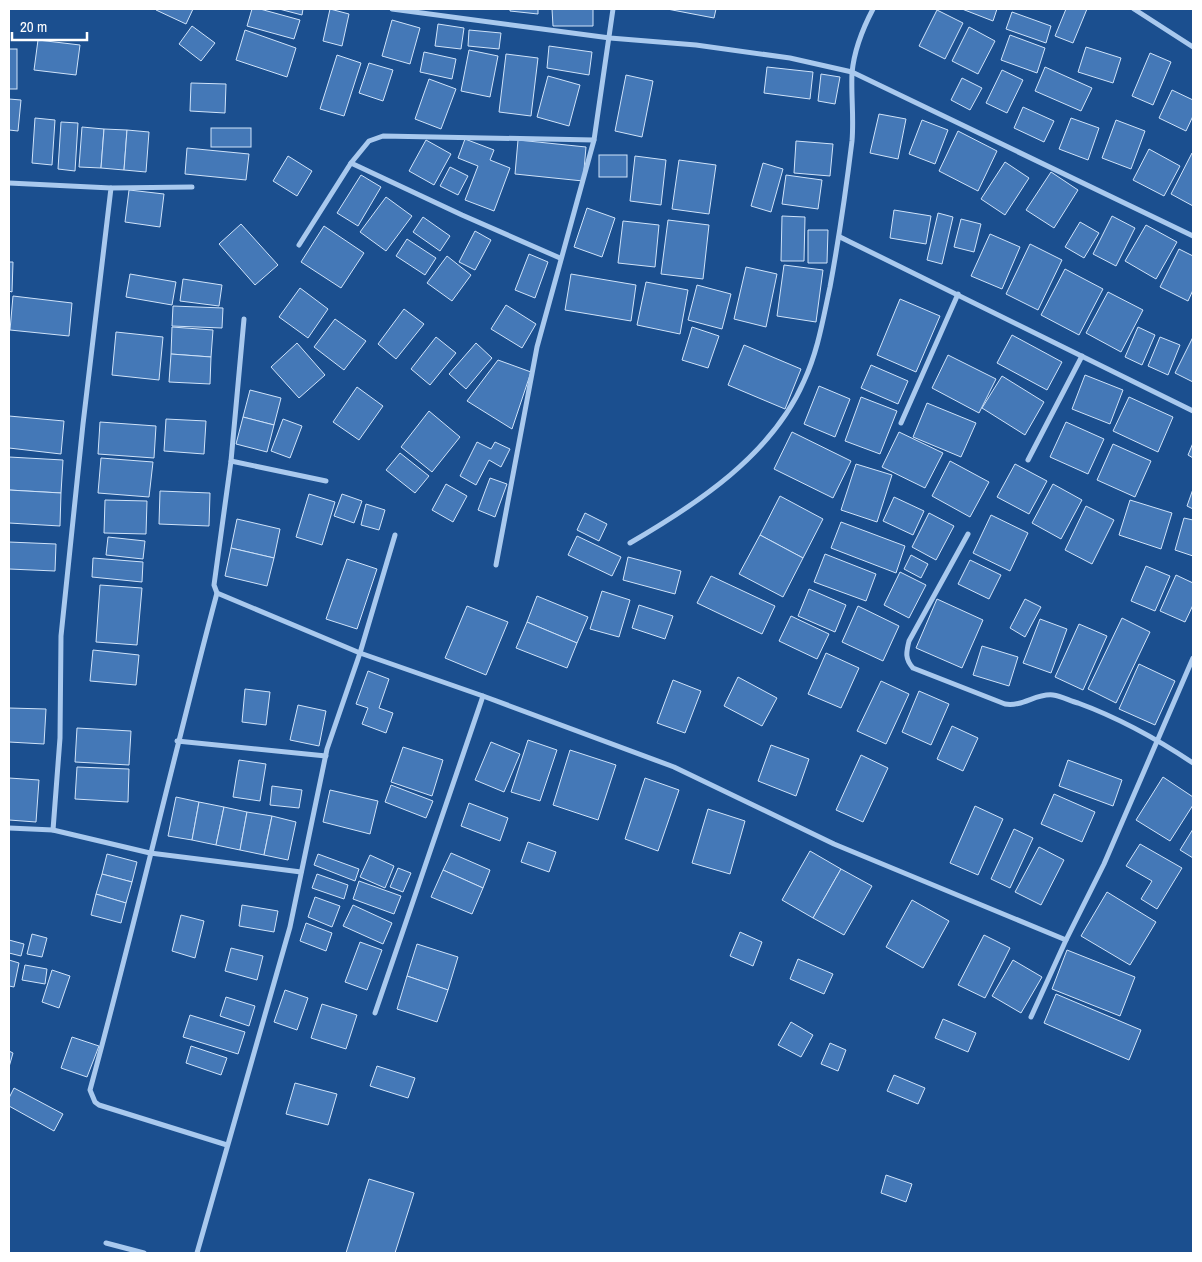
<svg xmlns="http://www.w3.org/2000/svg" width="1202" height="1262" viewBox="0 0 1202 1262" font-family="'Archivo Narrow',sans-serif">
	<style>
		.building { fill: #4478b7; stroke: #cfe3fa }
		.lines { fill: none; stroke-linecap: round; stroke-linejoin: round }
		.minor { stroke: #a9c9ee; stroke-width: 5 }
	</style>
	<rect width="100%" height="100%" fill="#1b4f8f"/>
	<g class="building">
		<polygon points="157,9 193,9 186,24 156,10"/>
		<polygon points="252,9 260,9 300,20 294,39 247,26"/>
		<polygon points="279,9 303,9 302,15"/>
		<polygon points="330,9 349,14 342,46 323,41"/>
		<polygon points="510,9 538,9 538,14 510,11"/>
		<polygon points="552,9 593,9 593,26 553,26"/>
		<polygon points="667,9 716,9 714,18"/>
		<polygon points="962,9 997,9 993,21"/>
		<polygon points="1066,9 1087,9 1073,43 1055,36"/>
		<polygon points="937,10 963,23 945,59 919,46"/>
		<polygon points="1012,12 1051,26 1046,43 1006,29"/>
		<polygon points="392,20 420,28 410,64 382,56"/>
		<polygon points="438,24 464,28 461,49 435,46"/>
		<polygon points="192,26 215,43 201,61 179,44"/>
		<polygon points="969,27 995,41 978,74 952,61"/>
		<polygon points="245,30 296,48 287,77 236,60"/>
		<polygon points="469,30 501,33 499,49 468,46"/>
		<polygon points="1010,35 1045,48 1037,73 1001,60"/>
		<polygon points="38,40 80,45 76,75 34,70"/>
		<polygon points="549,46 592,52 589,75 547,68"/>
		<polygon points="1086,47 1121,58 1113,83 1078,72"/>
		<rect x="9" y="49" width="8" height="40"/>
		<polygon points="469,50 498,56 490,97 461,91"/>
		<polygon points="424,52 456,59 452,79 420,72"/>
		<polygon points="1150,53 1171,62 1153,105 1132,96"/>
		<polygon points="506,54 538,58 531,116 499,112"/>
		<polygon points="337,55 361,63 344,116 320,109"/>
		<polygon points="369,63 393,70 383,101 359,93"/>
		<polygon points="767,67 813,72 810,99 764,93"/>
		<polygon points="1045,67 1092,88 1081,111 1035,91"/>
		<polygon points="1002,70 1023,80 1007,113 986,103"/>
		<polygon points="821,74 840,77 835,104 818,101"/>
		<polygon points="626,75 653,81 642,137 615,131"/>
		<polygon points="548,76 580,85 569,126 537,117"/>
		<polygon points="962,78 982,88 970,110 951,100"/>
		<polygon points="429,79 456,89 441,129 415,119"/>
		<polygon points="191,83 226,84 225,113 190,111"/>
		<polygon points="1172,90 1193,100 1193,116 1186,131 1159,118"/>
		<polygon points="9,99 21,100 18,131 9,130"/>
		<polygon points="1023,107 1054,121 1044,142 1014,128"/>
		<polygon points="879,114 906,119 898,159 870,153"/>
		<polygon points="35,118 55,120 52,165 32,163"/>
		<polygon points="1071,118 1099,128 1088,160 1059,149"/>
		<polygon points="922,120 948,130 935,164 909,154"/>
		<polygon points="1116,120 1145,131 1131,169 1102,158"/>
		<polygon points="61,122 78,123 75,171 58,169"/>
		<polygon points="82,127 104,129 101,168 79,167"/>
		<rect x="211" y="128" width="40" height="19"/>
		<polygon points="104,129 127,130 124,170 101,168"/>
		<polygon points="127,130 149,132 146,172 124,170"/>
		<polygon points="958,131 997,151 978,191 939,171"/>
		<polygon points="465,139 494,150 490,160 510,168 494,211 465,200 478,166 458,158"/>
		<polygon points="426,140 451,154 434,185 409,171"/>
		<polygon points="518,140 586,147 583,181 515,174"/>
		<polygon points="796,141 833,144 830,176 794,173"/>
		<polygon points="187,148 249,154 246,180 185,174"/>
		<polygon points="1149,149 1180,166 1164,196 1133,180"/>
		<polygon points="1192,153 1193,153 1193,206 1171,194"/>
		<rect x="599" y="155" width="28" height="22"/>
		<polygon points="288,156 312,171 297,196 273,181"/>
		<polygon points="635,156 666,160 661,205 630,201"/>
		<polygon points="679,160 716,165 709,214 672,209"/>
		<polygon points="1005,162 1029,178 1005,215 981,199"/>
		<polygon points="763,163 783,169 771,212 751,206"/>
		<polygon points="450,167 468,176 458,195 440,186"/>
		<polygon points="1051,172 1078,190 1054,228 1026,210"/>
		<polygon points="361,175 381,187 358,226 337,213"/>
		<polygon points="786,175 822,180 818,209 782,204"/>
		<polygon points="129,190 164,194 160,227 125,222"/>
		<polygon points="386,197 412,216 386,251 360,232"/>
		<polygon points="587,208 615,218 602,257 574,247"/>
		<polygon points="894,210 931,216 926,244 890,238"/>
		<polygon points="938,213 953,217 942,264 927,260"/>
		<polygon points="782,216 805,217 804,261 781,261"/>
		<polygon points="1112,216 1135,228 1116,266 1093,254"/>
		<polygon points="423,217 450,236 440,251 413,232"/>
		<polygon points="961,219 981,224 974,252 954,247"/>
		<polygon points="668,220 709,225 703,279 661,274"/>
		<polygon points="623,221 659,225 655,267 618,263"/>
		<polygon points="1080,222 1099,233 1084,258 1065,247"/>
		<polygon points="241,224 278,265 255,285 219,244"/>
		<polygon points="1146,225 1177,242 1156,279 1125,261"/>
		<polygon points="324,226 364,253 341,288 301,262"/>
		<polygon points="808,230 828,230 827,263 808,263"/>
		<polygon points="475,231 491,240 475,270 459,262"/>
		<polygon points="990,234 1020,247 1002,289 971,276"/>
		<polygon points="407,239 436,258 425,275 396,256"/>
		<polygon points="1030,244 1062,260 1038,310 1006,294"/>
		<polygon points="1179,249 1193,256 1193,290 1188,301 1160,287"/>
		<polygon points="529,254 548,262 535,298 515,290"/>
		<polygon points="447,256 471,275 452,301 427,283"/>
		<polygon points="9,262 13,262 12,292 9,291"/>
		<polygon points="784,265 823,270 816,322 777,316"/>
		<polygon points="746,267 777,274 766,327 734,319"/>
		<polygon points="1065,269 1103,289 1079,335 1041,315"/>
		<polygon points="130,274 176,282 172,305 126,297"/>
		<polygon points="571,274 636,285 631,321 565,310"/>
		<polygon points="183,279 222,285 219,306 180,301"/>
		<polygon points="646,282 688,290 680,334 637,325"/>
		<polygon points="697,285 731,294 722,329 688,320"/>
		<polygon points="300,288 328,309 308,338 279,317"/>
		<polygon points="1108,292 1143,310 1121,352 1086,333"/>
		<polygon points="13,296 72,303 69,336 10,330"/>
		<polygon points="900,299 940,316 916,372 877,355"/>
		<polygon points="506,305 536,324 522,348 491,329"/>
		<polygon points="173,306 223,308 222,328 172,326"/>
		<polygon points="404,309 424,324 396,359 378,344"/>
		<polygon points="335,319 366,341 344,370 314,347"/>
		<polygon points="172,327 213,330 211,357 171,354"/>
		<polygon points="692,327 719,336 708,368 682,360"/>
		<polygon points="1138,327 1155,335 1142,365 1125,357"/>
		<polygon points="116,332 163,337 159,380 112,375"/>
		<polygon points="1012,335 1062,362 1047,390 997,363"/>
		<polygon points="436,337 456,353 430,385 411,369"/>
		<polygon points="1160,337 1180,345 1168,375 1148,366"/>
		<polygon points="1193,337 1193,382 1175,373"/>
		<polygon points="297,343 325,375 299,398 271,367"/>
		<polygon points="476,343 492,358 466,389 449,374"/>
		<polygon points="744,345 801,369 785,409 728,385"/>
		<polygon points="171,354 211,357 210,384 169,382"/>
		<polygon points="948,355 996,379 979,413 932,388"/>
		<polygon points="498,360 531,372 512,429 467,401"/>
		<polygon points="871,365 908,381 898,404 861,388"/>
		<polygon points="1085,375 1123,390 1110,424 1072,409"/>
		<polygon points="1002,376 1044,402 1025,435 982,408"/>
		<polygon points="819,386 850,399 835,437 804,424"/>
		<polygon points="357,387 383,406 359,440 333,422"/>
		<polygon points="250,390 281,398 274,425 243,417"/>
		<polygon points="861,397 897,411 880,454 845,441"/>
		<polygon points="1129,397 1173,417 1158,452 1113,431"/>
		<polygon points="927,403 976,423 961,457 913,437"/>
		<polygon points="429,411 460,437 432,472 401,447"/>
		<polygon points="9,416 64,421 61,454 9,448"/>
		<polygon points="243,417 274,425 267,452 236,444"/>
		<polygon points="166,419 206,421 204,454 164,451"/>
		<polygon points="283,419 302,426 290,458 271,451"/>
		<polygon points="100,422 156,426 154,458 98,454"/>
		<polygon points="1066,422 1104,439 1088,474 1050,457"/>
		<polygon points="792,432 851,461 833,498 774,469"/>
		<polygon points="899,432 943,453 925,488 882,467"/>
		<polygon points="477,442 491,449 495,442 510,449 501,467 489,460 476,485 460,476"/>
		<polygon points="1193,443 1193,458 1188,455"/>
		<polygon points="1113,444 1151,461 1135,497 1097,480"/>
		<polygon points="400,453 429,476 415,493 386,470"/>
		<polygon points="9,457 63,460 61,493 9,490"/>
		<polygon points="101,458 153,462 149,497 98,493"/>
		<polygon points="950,461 989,482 970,517 932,496"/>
		<polygon points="856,464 892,475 877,522 841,510"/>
		<polygon points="1015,464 1047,481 1029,514 997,497"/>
		<polygon points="490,478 507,484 495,517 478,510"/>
		<polygon points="446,484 467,496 453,522 432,510"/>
		<polygon points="1053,484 1082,500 1061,539 1032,523"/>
		<polygon points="1193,489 1193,509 1187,506"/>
		<polygon points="9,490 61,493 60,526 9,523"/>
		<polygon points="160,491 210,493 209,526 159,524"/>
		<polygon points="309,494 335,502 322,545 296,537"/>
		<polygon points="342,494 362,501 354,523 334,516"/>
		<polygon points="780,496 823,519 803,558 760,535"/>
		<polygon points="894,497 924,511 913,535 883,521"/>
		<polygon points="105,500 147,501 146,534 104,533"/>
		<polygon points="1130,500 1172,513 1161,549 1119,535"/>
		<polygon points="366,504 385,510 379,530 361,525"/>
		<polygon points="1086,506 1114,520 1092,564 1065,550"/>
		<polygon points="585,513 607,524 599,541 577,530"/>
		<polygon points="929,513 954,526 936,560 912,547"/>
		<polygon points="991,515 1028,533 1010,571 973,553"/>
		<polygon points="1184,518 1193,520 1193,556 1175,550"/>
		<polygon points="237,519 280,529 274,558 231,548"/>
		<polygon points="841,522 905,546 896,573 831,548"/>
		<polygon points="760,535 803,558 783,597 739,574"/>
		<polygon points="577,536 621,557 612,576 568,555"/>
		<polygon points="108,537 145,541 143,559 106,555"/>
		<polygon points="9,542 56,544 55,571 9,569"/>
		<polygon points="231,548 274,558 267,586 225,576"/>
		<polygon points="825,554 876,574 866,601 814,582"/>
		<polygon points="911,555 928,564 921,578 904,569"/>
		<polygon points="628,557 681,571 675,594 623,580"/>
		<polygon points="93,558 143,562 142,582 92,577"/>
		<polygon points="347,559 377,569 357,629 326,619"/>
		<polygon points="970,560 1001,575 989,599 958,584"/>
		<polygon points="1146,566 1170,576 1155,611 1131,601"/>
		<polygon points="900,572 926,585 909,618 884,605"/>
		<polygon points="1176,575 1193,583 1193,605 1185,622 1160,611"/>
		<polygon points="711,576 775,606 762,634 697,603"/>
		<polygon points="100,585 142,588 137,645 96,642"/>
		<polygon points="809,589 846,605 835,632 798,616"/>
		<polygon points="602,591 630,600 619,637 590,629"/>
		<polygon points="537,596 588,617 577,643 527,622"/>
		<polygon points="937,599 983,620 962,668 916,648"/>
		<polygon points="1025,599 1041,607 1025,637 1010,628"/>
		<polygon points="639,605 673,616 665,639 632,628"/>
		<polygon points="467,606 508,622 486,675 445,658"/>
		<polygon points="858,606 899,626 883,661 842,642"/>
		<polygon points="791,616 829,634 817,659 779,641"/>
		<polygon points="1122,618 1150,632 1116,703 1088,689"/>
		<polygon points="1040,619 1067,629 1051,673 1023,663"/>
		<polygon points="527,622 577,643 567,668 516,648"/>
		<polygon points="1079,624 1107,636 1083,690 1055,677"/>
		<polygon points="982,646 1018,657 1009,686 973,675"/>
		<polygon points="93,650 139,655 136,685 90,681"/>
		<polygon points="826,653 859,668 841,708 808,694"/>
		<polygon points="1139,664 1175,681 1155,725 1119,709"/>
		<polygon points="368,671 389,679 379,708 393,713 386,733 362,724 368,708 356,704"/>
		<polygon points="738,677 777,698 762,726 724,706"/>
		<polygon points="673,680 701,691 685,733 657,723"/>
		<polygon points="881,681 909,694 886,744 857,731"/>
		<polygon points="245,689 270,692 266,725 242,722"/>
		<polygon points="919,691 949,704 931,745 902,732"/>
		<polygon points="298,705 326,711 319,746 290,740"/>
		<polygon points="9,708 46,709 44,744 9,742"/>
		<polygon points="952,726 978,738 963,771 937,759"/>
		<polygon points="77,728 131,731 129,765 75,762"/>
		<polygon points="528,740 557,750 540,801 511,792"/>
		<polygon points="491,742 520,754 504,792 475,780"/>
		<polygon points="771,745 809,759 796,796 758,781"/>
		<polygon points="403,747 443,760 432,796 391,782"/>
		<polygon points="570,750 616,765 598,820 553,805"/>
		<polygon points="861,755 888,768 863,822 836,810"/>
		<polygon points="239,760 266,764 260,801 233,797"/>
		<polygon points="1068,760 1122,780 1113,806 1059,786"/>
		<polygon points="77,767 129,769 128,802 75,799"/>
		<polygon points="1163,777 1193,797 1193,805 1170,841 1136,820"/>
		<polygon points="9,778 39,780 36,822 9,820"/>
		<polygon points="645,778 679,790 658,851 625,839"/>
		<polygon points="391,785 433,801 426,818 385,802"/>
		<polygon points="272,786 302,790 299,808 270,805"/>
		<polygon points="330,790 378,801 370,834 323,822"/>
		<polygon points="1054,794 1095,812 1082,842 1041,824"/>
		<polygon points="176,797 199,802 192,840 168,836"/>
		<polygon points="199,802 224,807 216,845 192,840"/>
		<polygon points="469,803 508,818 500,841 461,826"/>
		<polygon points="975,806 1003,819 978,875 950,863"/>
		<polygon points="224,807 247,812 240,850 216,845"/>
		<polygon points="708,809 745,821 730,874 692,863"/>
		<polygon points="247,812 272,816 264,855 240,850"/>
		<polygon points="272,816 296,822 288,860 264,855"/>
		<polygon points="1014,829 1033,838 1010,888 991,879"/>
		<polygon points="1193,829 1193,858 1180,850"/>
		<polygon points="528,842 556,852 549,872 521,862"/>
		<polygon points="1140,844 1182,868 1157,909 1141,899 1152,881 1126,866"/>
		<polygon points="1039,847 1064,860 1041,905 1015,892"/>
		<polygon points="810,851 841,869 813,918 782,900"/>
		<polygon points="451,853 490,870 483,888 443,870"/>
		<polygon points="107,854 137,862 132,882 102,874"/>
		<polygon points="318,854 359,869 355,881 314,865"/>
		<polygon points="370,855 394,866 385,888 360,877"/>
		<polygon points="398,868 411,873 403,892 390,887"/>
		<polygon points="841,869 872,886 844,935 813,918"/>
		<polygon points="443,870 483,888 472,914 431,897"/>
		<polygon points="102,874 132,882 126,903 96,894"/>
		<polygon points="317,874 348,885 344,899 312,888"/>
		<polygon points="359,881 401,896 394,914 353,899"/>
		<polygon points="1107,892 1156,922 1130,965 1081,936"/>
		<polygon points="96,894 126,903 121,923 91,915"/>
		<polygon points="315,897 340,906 332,927 308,917"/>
		<polygon points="912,900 949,921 923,968 886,947"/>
		<polygon points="242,905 278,911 274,932 239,926"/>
		<polygon points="353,905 392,923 383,944 343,926"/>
		<polygon points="181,915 204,921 195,958 172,951"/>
		<polygon points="306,923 332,933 326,951 300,941"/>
		<polygon points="740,932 762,942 753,966 730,956"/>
		<polygon points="32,934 47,938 42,957 27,954"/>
		<polygon points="984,935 1010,948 985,998 958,985"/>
		<polygon points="9,940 24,944 21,956 9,953"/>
		<polygon points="360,942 382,950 367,990 345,982"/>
		<polygon points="417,944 458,957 448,990 407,976"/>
		<polygon points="231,948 263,956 257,980 225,971"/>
		<polygon points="1067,950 1135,977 1120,1016 1052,989"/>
		<polygon points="798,959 833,974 824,994 790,979"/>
		<polygon points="9,960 19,963 14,987 9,986"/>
		<polygon points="1013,960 1042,977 1021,1013 992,996"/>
		<polygon points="25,965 47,969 45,984 22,980"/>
		<polygon points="52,970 70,976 59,1008 42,1002"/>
		<polygon points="407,976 448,990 437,1022 397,1009"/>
		<polygon points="285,990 308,998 297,1030 274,1022"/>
		<polygon points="1056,994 1141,1030 1129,1060 1044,1023"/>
		<polygon points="226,997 255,1006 249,1026 220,1016"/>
		<polygon points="322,1004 357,1015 346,1049 311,1038"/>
		<polygon points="190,1015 245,1032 238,1054 183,1037"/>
		<polygon points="943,1019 976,1033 968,1052 935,1038"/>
		<polygon points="791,1022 813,1035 801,1057 778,1045"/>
		<polygon points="72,1037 99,1046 87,1077 61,1068"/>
		<polygon points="830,1043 846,1050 838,1071 821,1064"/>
		<polygon points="191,1046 227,1058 221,1075 186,1063"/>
		<polygon points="9,1051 13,1053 9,1067"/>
		<polygon points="377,1066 415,1078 408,1098 370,1086"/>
		<polygon points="894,1075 925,1088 918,1104 887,1091"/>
		<polygon points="295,1083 337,1094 328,1125 286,1114"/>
		<polygon points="14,1088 63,1114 54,1131 9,1106 9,1098"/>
		<polygon points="886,1175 912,1184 906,1202 881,1193"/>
		<polygon points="369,1179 414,1193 395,1253 346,1253"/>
	</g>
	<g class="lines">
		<g class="minor">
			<polyline points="392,9 610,38 696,45 790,58 852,72 1193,236"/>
			<polyline points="1134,9 1193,47"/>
			<polyline points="351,163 369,141 383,136 594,140"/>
			<polyline points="9,183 111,188 83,424 61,636 60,738 53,830"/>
			<polyline points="111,188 192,187"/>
			<polyline points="840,237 1193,411"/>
			<polyline points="299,245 351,163 462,215 560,258"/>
			<polyline points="244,319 231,461 214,585 217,593 360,653 483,696 674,767 834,844 1066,940 1104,864 1193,658"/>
			<polyline points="901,423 958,294"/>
			<polyline points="1028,460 1082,356"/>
			<polyline points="231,461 326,481"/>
			<path d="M 968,534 L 909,641 C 906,653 905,659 913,668 L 1005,704 C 1023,707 1036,693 1053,695 C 1062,696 1070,701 1078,703 C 1119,718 1157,739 1193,763"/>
			<path d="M 630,543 C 697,504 772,455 804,381 C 818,351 823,319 830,287 C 839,238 846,190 852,141 C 854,118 851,96 852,73 C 854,51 863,28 873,9"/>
			<polyline points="496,565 537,347 594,140 613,9"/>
			<path d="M 217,593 C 173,758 135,925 90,1090 L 95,1102 L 99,1105 L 227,1145"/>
			<polyline points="177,741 326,756"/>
			<polyline points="9,828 53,830 150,853 301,872"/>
			<polyline points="375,1013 483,696"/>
			<polyline points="1031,1017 1066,940"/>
			<polyline points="106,1243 144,1253"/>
			<polyline points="197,1253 290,927 327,749 360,653 395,535"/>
		</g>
	</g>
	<rect width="1202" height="1262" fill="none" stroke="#ffffff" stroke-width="20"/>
	<path d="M12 32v8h75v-8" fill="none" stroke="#ffffff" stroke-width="2.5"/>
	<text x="20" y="32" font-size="15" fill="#ffffff" stroke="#1b4f8f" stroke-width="4" paint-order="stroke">20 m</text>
</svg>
